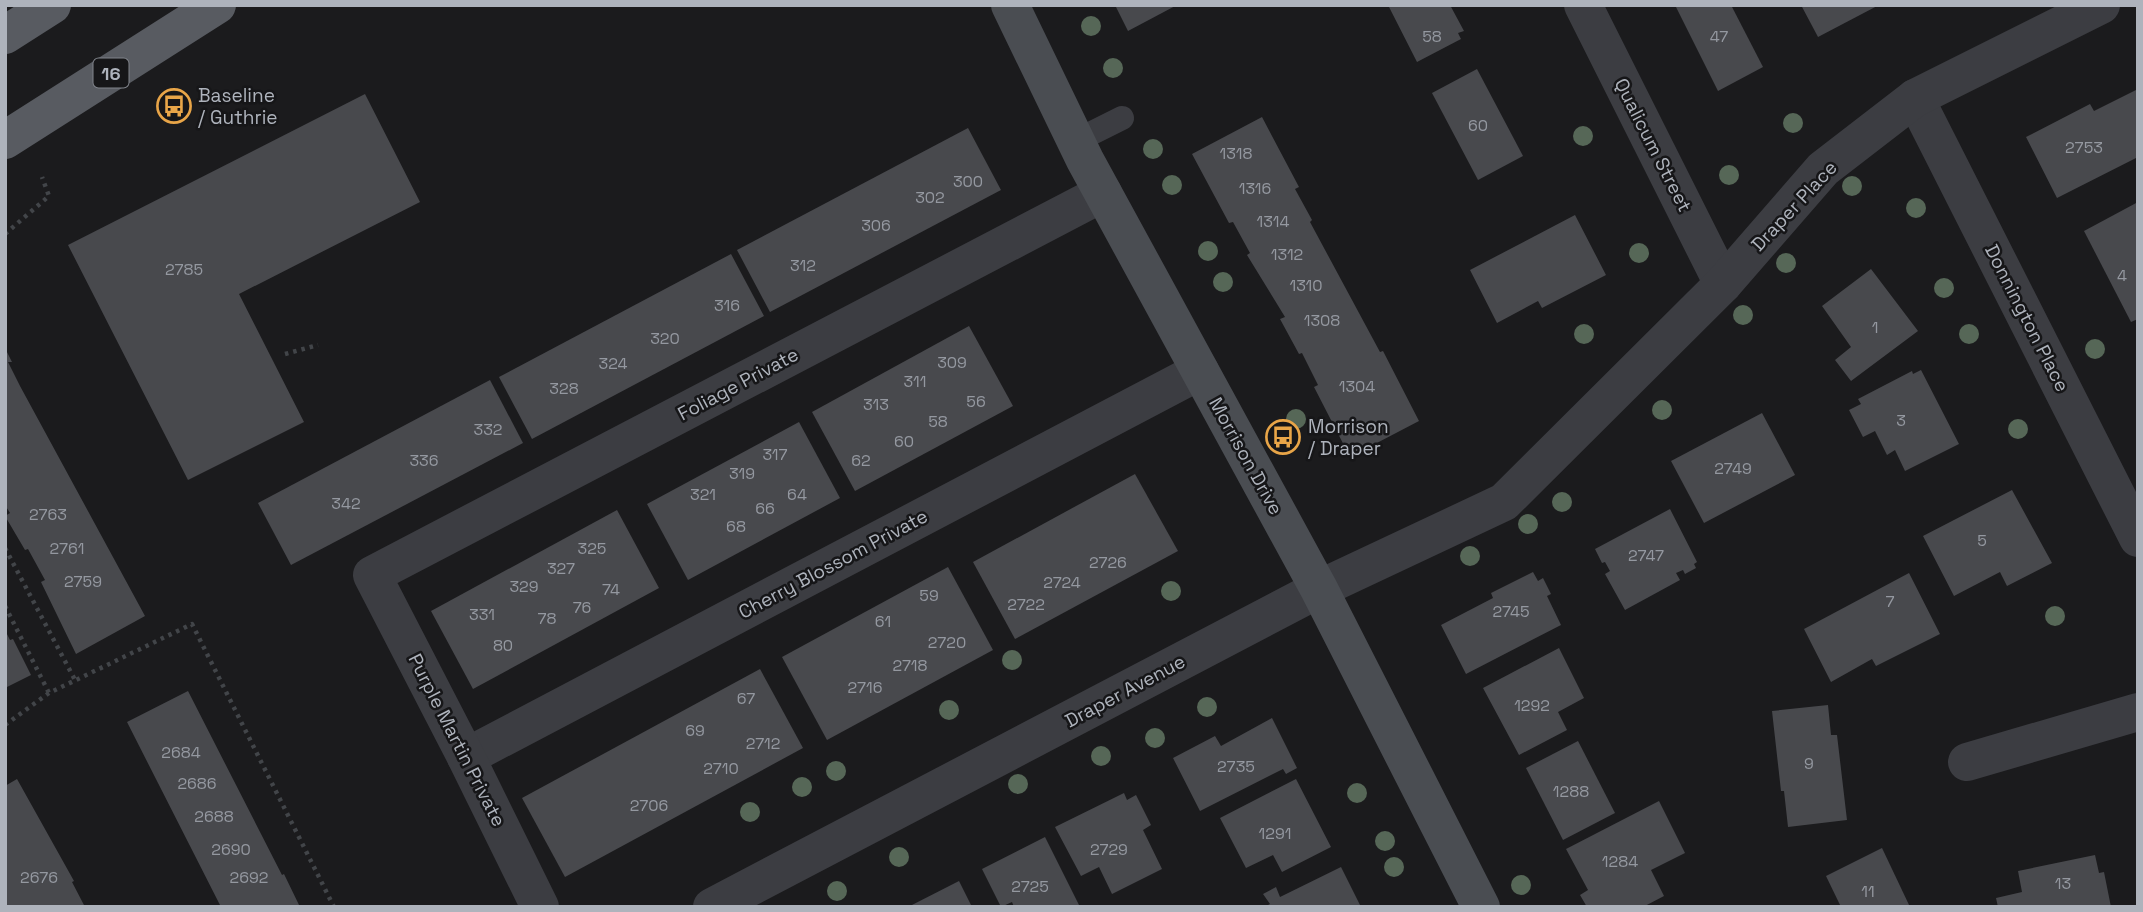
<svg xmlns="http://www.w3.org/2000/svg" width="2143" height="912" viewBox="0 0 2143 912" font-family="'Space Grotesk',sans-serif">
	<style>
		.building { fill: #48494d }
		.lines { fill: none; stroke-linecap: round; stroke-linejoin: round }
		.path { stroke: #424549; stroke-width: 4.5; stroke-dasharray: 3.5 5; stroke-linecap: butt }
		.lane { stroke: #3c3d42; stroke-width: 24 }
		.street { stroke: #3c3d42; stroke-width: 38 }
		.secondary { stroke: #4a4d52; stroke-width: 38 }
		.primary { stroke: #585b61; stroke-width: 38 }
		.tree { fill: #566757 }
		.labels { text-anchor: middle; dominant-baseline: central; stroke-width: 5; stroke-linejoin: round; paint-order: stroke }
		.number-label { font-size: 16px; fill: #9498a0 }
		.shield { fill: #161618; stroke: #80848b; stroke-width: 2 }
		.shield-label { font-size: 18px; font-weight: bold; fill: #aeb3bc }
		.poi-label { font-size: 19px; fill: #aeb3bc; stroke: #161618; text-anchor: start }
		.street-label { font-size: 19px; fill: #aeb3bc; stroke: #161618 }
	</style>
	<rect width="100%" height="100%" fill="#1b1b1d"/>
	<g class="building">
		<polygon points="1115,5 1177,5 1128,31"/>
		<polygon points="1388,5 1450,5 1464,31 1458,33 1461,39 1417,62"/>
		<polygon points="1675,5 1731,5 1763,67 1718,91"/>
		<polygon points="1801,5 1879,5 1818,37"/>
		<polygon points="1477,69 1523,156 1478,180 1432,93"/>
		<polygon points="2136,90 2138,94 2138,157 2057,198 2026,137 2090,104 2094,111"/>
		<polygon points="365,94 420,202 239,294 304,422 188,480 68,245"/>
		<polygon points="1262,117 1299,187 1295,189 1312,220 1310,222 1380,352 1383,351 1419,421 1350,457 1314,387 1318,385 1302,353 1299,354 1280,319 1285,317 1247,255 1250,253 1233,222 1229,223 1192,154"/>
		<polygon points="968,128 1001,190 770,312 737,250"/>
		<polygon points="2138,202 2138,319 2131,322 2084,231"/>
		<polygon points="1575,215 1606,275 1542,308 1538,301 1497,323 1470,270"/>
		<polygon points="731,254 764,316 532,439 499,377"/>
		<polygon points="1871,269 1918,331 1851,381 1835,360 1851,347 1822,306"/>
		<polygon points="969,326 1013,406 855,491 812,412"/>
		<polygon points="5,348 12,362 8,362 20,386 145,616 76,654 41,582 45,580 28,549 25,550 5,516 10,513 5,505"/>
		<polygon points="1921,370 1959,444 1905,471 1895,450 1887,455 1875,431 1863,437 1849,410 1861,404 1858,399 1912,371 1913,374"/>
		<polygon points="490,380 523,443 291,565 258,503"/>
		<polygon points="1762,413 1795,475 1704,523 1671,461"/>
		<polygon points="799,422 840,498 688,580 647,504"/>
		<polygon points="1135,474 1178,551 1015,639 973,562"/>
		<polygon points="2012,490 2052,563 2007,586 2000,572 1954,596 1923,536"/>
		<polygon points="1670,509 1697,562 1694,564 1696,568 1685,574 1683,570 1676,573 1680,580 1625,610 1605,574 1610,571 1605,562 1602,563 1595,549"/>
		<polygon points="617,510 659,588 473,689 431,611"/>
		<polygon points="948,567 993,650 827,740 782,657"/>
		<polygon points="1533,572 1538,581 1543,578 1551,594 1547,596 1561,625 1466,674 1441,625 1493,598 1491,593"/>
		<polygon points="1909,573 1940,634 1876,666 1872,659 1831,682 1804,629"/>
		<polygon points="5,630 10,640 13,639 31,675 5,688"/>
		<polygon points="1559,648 1584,698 1558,712 1567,730 1519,755 1483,688"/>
		<polygon points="760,669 803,748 565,877 522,798"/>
		<polygon points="188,691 282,875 284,874 300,907 221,907 127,722"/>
		<polygon points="1828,705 1831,735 1837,735 1847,820 1788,827 1784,791 1781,791 1772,711"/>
		<polygon points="1272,718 1297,768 1286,774 1283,769 1200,811 1173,758 1215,736 1221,746"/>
		<polygon points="1578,741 1615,813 1563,840 1526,768"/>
		<polygon points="17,779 74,881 72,882 85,907 5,907 5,786"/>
		<polygon points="1296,779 1331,847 1282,872 1273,855 1246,868 1220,818"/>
		<polygon points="1124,793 1127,800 1136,795 1151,825 1143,830 1162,869 1112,894 1099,867 1081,876 1055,827"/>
		<polygon points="1659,801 1685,853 1651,870 1664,896 1643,907 1587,907 1580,895 1588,890 1566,849"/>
		<polygon points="1045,837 1080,907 1014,907 1012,902 1001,907 982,869"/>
		<polygon points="1882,848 1910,907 1841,907 1826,876"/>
		<polygon points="2095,855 2099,873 2104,872 2111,907 1998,907 1996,898 2022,892 2018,871"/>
		<polygon points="1341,867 1361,907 1264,907 1270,904 1263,894 1276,887 1280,897"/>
		<polygon points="959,881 972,907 908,907"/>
	</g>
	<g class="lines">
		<g class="path">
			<polyline points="5,234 49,196 42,177"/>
			<polyline points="285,354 318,345"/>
			<polyline points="5,548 75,680"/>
			<polyline points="5,606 49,693"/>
			<polyline points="5,725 49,693 192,624 334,907"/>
		</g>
		<polyline class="lane" points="1076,141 1122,118"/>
		<g class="street">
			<polyline points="1583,5 1723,284"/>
			<polyline points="1915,98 2138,538"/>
			<polyline points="466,757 1200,371"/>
			<polyline points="1967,762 2138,712"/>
			<polyline points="540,907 466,757 372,575 1103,193"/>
			<polyline points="712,907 1319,589 1504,502 1723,284 1823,169 1915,98 2101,5"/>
		</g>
		<polyline class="secondary" points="1010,5 1085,160 1319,589 1481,907"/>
		<g class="primary">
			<polyline points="5,35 52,5"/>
			<polyline points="5,140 217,5"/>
		</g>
	</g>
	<g class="tree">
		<circle cx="1091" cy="26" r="10"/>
		<circle cx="1113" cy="68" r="10"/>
		<circle cx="1793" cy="123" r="10"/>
		<circle cx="1583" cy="136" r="10"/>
		<circle cx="1153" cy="149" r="10"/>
		<circle cx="1729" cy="175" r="10"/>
		<circle cx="1172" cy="185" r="10"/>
		<circle cx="1852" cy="186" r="10"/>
		<circle cx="1916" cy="208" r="10"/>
		<circle cx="1208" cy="251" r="10"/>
		<circle cx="1639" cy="253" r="10"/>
		<circle cx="1786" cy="263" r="10"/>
		<circle cx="1223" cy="282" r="10"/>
		<circle cx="1944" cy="288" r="10"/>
		<circle cx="1743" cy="315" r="10"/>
		<circle cx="1584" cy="334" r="10"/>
		<circle cx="1969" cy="334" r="10"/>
		<circle cx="2095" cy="349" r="10"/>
		<circle cx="1662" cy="410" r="10"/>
		<circle cx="1296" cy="419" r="10"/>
		<circle cx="2018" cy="429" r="10"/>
		<circle cx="1562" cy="502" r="10"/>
		<circle cx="1528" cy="524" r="10"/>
		<circle cx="1470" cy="556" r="10"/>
		<circle cx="1171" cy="591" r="10"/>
		<circle cx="2055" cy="616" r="10"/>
		<circle cx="1012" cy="660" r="10"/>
		<circle cx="1207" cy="707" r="10"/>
		<circle cx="949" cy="710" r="10"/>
		<circle cx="1155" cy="738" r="10"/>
		<circle cx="1101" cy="756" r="10"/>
		<circle cx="836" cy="771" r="10"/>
		<circle cx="1018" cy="784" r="10"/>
		<circle cx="802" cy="787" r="10"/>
		<circle cx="1357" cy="793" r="10"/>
		<circle cx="750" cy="812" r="10"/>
		<circle cx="1385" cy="841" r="10"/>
		<circle cx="899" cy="857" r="10"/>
		<circle cx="1394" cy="867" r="10"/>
		<circle cx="1521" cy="885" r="10"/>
		<circle cx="837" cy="891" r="10"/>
	</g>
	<defs>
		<g id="bus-ring" transform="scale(1.75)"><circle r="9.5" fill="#161618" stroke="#e8a548" stroke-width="1.5"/><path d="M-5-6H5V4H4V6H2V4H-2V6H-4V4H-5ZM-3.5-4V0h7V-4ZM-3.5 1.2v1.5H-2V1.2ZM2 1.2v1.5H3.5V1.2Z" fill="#e8a548"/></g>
	</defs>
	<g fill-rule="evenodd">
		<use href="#bus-ring" x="174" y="106"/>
		<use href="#bus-ring" x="1283" y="437"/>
	</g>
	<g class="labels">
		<g class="number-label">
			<text x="1432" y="36">58</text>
			<text x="1719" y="36">47</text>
			<text x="1478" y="125">60</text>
			<text x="2084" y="147">2753</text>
			<text x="1236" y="153">1318</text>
			<text x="968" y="181">300</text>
			<text x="1255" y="188">1316</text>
			<text x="930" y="197">302</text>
			<text x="1273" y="221">1314</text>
			<text x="876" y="225">306</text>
			<text x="1287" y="254">1312</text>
			<text x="803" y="265">312</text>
			<text x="184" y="269">2785</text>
			<text x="2122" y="275">4</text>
			<text x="1306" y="285">1310</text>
			<text x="727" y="305">316</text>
			<text x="1322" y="320">1308</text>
			<text x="1875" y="327">1</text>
			<text x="665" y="338">320</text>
			<text x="952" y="362">309</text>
			<text x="613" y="363">324</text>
			<text x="915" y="381">311</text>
			<text x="1357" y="386">1304</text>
			<text x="564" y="388">328</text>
			<text x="976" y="401">56</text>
			<text x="876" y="404">313</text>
			<text x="1901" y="420">3</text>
			<text x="938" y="421">58</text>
			<text x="488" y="429">332</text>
			<text x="904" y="441">60</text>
			<text x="775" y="454">317</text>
			<text x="424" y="460">336</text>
			<text x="861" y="460">62</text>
			<text x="1733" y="468">2749</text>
			<text x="742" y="473">319</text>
			<text x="703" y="494">321</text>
			<text x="797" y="494">64</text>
			<text x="346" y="503">342</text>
			<text x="765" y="508">66</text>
			<text x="48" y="514">2763</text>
			<text x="736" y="526">68</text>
			<text x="1982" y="540">5</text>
			<text x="67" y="548">2761</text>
			<text x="592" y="548">325</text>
			<text x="1646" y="555">2747</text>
			<text x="1108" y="562">2726</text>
			<text x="561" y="568">327</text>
			<text x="83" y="581">2759</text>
			<text x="1062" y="582">2724</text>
			<text x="524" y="586">329</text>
			<text x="611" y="589">74</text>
			<text x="929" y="595">59</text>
			<text x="1890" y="601">7</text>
			<text x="1026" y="604">2722</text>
			<text x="582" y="607">76</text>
			<text x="1511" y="611">2745</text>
			<text x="482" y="614">331</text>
			<text x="547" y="618">78</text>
			<text x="883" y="621">61</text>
			<text x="947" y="642">2720</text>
			<text x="503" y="645">80</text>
			<text x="910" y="665">2718</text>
			<text x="865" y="687">2716</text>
			<text x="746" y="698">67</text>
			<text x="1532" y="705">1292</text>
			<text x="695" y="730">69</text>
			<text x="763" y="743">2712</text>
			<text x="181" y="752">2684</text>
			<text x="1809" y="763">9</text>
			<text x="1236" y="766">2735</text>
			<text x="721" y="768">2710</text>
			<text x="197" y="783">2686</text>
			<text x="1571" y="791">1288</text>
			<text x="649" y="805">2706</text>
			<text x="214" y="816">2688</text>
			<text x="1275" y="833">1291</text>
			<text x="231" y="849">2690</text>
			<text x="1109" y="849">2729</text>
			<text x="1620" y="861">1284</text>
			<text x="39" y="877">2676</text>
			<text x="249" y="877">2692</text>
			<text x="2063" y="883">13</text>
			<text x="1030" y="886">2725</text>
			<text x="1868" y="891">11</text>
		</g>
		<rect class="shield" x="93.5" y="58.5" width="35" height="29" rx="5"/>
		<g class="shield-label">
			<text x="111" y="73">16</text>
		</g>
		<g class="poi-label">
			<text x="198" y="95">Baseline<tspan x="198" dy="22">/ Guthrie</tspan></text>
			<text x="1308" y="426">Morrison<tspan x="1308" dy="22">/ Draper</tspan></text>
		</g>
		<g class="street-label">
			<text transform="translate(1653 145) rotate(63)">Qualicum Street</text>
			<text transform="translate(1794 206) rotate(-47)">Draper Place</text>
			<text transform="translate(2027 318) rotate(63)">Donnington Place</text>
			<text transform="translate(738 384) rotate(-28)">Foliage Private</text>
			<text transform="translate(1246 456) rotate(61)">Morrison Drive</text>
			<text transform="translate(833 564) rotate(-28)">Cherry Blossom Private</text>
			<text transform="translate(1125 691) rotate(-28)">Draper Avenue</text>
			<text transform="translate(457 740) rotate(63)">Purple Martin Private</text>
		</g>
	</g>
	<rect width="2143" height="912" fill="none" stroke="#aeb3bc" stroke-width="14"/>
</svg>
